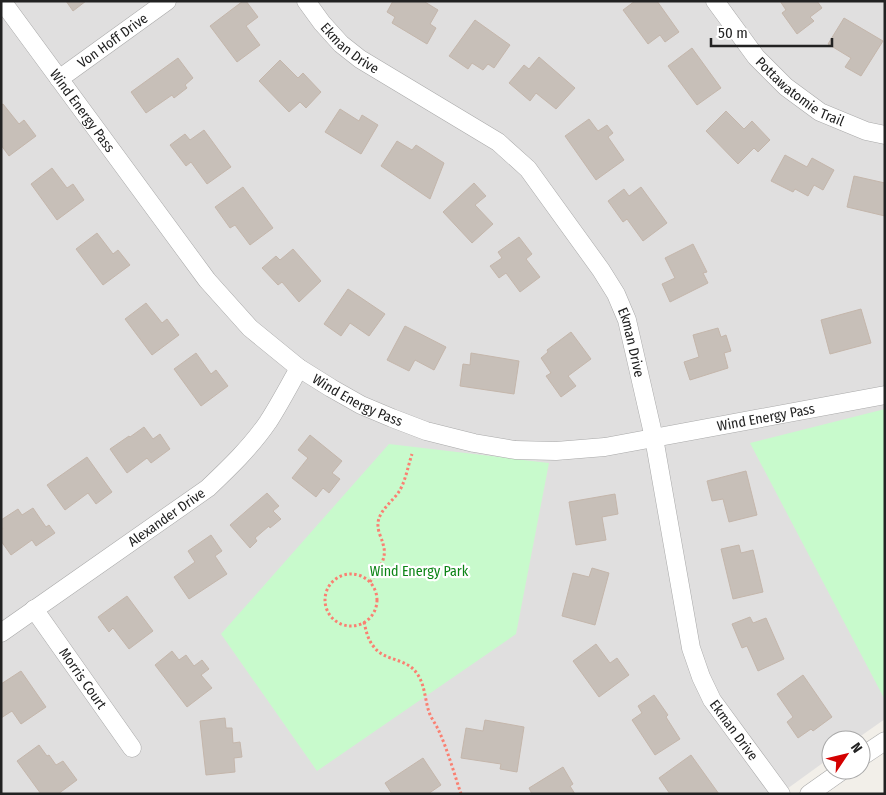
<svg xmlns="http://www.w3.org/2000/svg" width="886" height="795" viewBox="0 0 886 795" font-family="'Fira Sans Condensed',sans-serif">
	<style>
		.residential { fill: #e0dfdf }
		.park { fill: #c8facc }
		.building { fill: #c7bfb8; stroke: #c4b6ab }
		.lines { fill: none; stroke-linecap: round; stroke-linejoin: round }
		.minor-casing { stroke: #a9a9a9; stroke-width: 19 }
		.path { stroke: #fa8072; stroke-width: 3; stroke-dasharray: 2.5 2.5; stroke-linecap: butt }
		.minor { stroke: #fff; stroke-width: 18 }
		.labels { text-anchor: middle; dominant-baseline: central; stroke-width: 4.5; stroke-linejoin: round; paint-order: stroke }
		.street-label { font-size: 14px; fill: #222; stroke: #fff }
		.park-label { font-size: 14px; fill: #0c8416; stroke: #fff }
	</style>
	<rect width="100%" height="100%" fill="#f2efe9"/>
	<polygon class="residential" points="1,1 885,1 885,719 855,740 831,740 831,757 780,794 1,794"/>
	<g class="park">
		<polygon points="885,409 885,700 750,443"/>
		<polygon points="389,444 549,463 516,634 317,771 221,634"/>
	</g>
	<g class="building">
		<polygon points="66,1 86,1 73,11"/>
		<polygon points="243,1 246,1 258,17 246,26 260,45 237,62 210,26"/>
		<polygon points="393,1 426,1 425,2 438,10 430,24 436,28 427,44 392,23 395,17 387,12"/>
		<polygon points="635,1 657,1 679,32 665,42 660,35 648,44 623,10"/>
		<polygon points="780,1 817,1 822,8 810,17 814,21 797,34 782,13 786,10"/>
		<polygon points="844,18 883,41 861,76 845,67 851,58 828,44"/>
		<polygon points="475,20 510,45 494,68 488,64 483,70 472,63 468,69 449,56"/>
		<polygon points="692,48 721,88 697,105 668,66"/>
		<polygon points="539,57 575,88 556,109 536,93 530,101 509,83 524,65 529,69"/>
		<polygon points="178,58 193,78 185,85 187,88 174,98 172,95 146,113 131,92"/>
		<polygon points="280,60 298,78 303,73 321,92 306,108 300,102 289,112 259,81"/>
		<polygon points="3,104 19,124 24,120 36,136 9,156 1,145 1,105"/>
		<polygon points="340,109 359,121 362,115 378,125 361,154 325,132"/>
		<polygon points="726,111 744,129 752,121 770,140 758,152 754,148 738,164 706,131"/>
		<polygon points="589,119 598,131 607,125 613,133 608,137 624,160 596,180 565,136"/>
		<polygon points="204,130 231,167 207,184 191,162 186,166 170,145 185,134 190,140"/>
		<polygon points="397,141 412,150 416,145 444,163 430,199 381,166"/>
		<polygon points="785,155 807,167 812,158 834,170 823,190 814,185 808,196 795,189 793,192 771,181"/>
		<polygon points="52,168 67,188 73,184 84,200 57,220 31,184"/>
		<polygon points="854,176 885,183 885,216 847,207"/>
		<polygon points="474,183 486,196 475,205 493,224 472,243 443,212"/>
		<polygon points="243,187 273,228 250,245 235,225 230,228 215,207"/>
		<polygon points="641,187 667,223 643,241 627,219 623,222 608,201 624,189 629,196"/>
		<polygon points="97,233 113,254 118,250 130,265 103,285 76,249"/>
		<polygon points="519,237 532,254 526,259 540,277 520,292 506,273 499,278 490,266 502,258 498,252"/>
		<polygon points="693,244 707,272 703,273 708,283 670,302 662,284 675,278 665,258"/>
		<polygon points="293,249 321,281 299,302 282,282 278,285 262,268 276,256 280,260"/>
		<polygon points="348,289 385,314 369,336 350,323 341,336 324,324"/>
		<polygon points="146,303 162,323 167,319 179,335 152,355 125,319"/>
		<polygon points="861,309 871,343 830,354 821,320"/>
		<polygon points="405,326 446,347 434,370 415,360 409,371 387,360"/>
		<polygon points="718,328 721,337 726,335 731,351 724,353 728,368 690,380 684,362 699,357 693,335"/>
		<polygon points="571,332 591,359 568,376 576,386 561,397 546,376 551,373 541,358 548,352 547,350"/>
		<polygon points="196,353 211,374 216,370 228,386 201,406 174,369"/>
		<polygon points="471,353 519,361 514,394 460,386 463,364 470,365"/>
		<polygon points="144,427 153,439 160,434 170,449 151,463 147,458 127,473 110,449 129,436 130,437"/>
		<polygon points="310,435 342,461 332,473 340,479 329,493 323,488 316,497 292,478 308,458 298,450"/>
		<polygon points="87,457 112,492 96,504 88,493 65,510 47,485"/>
		<polygon points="746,471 757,515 729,522 723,499 712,501 707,481"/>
		<polygon points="267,493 279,506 273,511 281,519 270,528 269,526 255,538 257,541 250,548 230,525"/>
		<polygon points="615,494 618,514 602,517 606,540 576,545 569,502"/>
		<polygon points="33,508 46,527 49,525 55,533 36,546 32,540 11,555 1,541 1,530 3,529 1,526 1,520 18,509 22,515"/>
		<polygon points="211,535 222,551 215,556 227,574 189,599 174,577 195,562 188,551"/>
		<polygon points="739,545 741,553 753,550 763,592 733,599 721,549"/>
		<polygon points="592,568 609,573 595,625 562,616 573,573 589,577"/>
		<polygon points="127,596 153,631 129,649 113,628 109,632 98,617"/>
		<polygon points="750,617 753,623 766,618 784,659 758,671 747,646 742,648 732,624"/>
		<polygon points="596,644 610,663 617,658 629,675 599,697 573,661"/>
		<polygon points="172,651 179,660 186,655 194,666 202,660 209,669 201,675 212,688 187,707 155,665"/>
		<polygon points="21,671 46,707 21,724 12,711 1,718 1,684"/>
		<polygon points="803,675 832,717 813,731 811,729 798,738 787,722 793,717 777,694"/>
		<polygon points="654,695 668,715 666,717 680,739 655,755 632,720 642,713 638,706"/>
		<polygon points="225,718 226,728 232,728 233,743 240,742 242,757 234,758 235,772 206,775 200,721"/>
		<polygon points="485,720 524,727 517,772 500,769 501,764 461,758 466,728 483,731"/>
		<polygon points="39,745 47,756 49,755 56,765 63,761 77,780 58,794 41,794 17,761"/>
		<polygon points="691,755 719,794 670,794 659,778"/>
		<polygon points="423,758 441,785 428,794 392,794 385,783"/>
		<polygon points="563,767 573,784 570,786 575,794 532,794 529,788"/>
	</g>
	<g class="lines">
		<g class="minor-casing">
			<g id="minor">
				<path id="s1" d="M 2,1 L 207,280 L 250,328 L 299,368 L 331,388 L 361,405 L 392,418 L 426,431 L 474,443 L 515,450 L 556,451 L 605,447 L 885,395"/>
				<path id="s2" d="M 306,1 L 322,23 L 341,44 L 360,59 L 498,142 L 528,169 L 601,270 L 616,294 L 627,320 L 654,438 L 691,648 L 701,677 L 712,700 L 781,794"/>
				<path id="s3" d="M 715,1 L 756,57 L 786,87 L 820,112 L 866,131 L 885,135"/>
				<path id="s4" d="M 59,79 L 167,1"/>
				<path id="s5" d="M 34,609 L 132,748"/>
				<path id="s6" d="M 1,633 L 208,488 C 229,468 251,447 268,422 C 279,405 289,386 299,368"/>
				<polyline points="861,757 885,741"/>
				<polyline points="809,794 843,770"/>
			</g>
		</g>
		<g class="path">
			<circle cx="351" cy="600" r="26"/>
			<path d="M 370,582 C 378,570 388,559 383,544 C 382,539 378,532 378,526 C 377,511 393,502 400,490 C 406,479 408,466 412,454"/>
			<path d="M 364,622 C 366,631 368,640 374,647 C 385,662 407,657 418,675 C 425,686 425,700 429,712 C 431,718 435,723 438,729 C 447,748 454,773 461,794"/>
		</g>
		<use href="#minor" class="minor"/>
	</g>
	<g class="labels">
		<g class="street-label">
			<text stroke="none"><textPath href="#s4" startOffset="66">Von Hoff Drive</textPath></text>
			<text stroke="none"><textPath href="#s2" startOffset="65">Ekman Drive</textPath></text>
			<text stroke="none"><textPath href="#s3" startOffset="126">Pottawatomie Trail</textPath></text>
			<text stroke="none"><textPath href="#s1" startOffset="136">Wind Energy Pass</textPath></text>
			<text stroke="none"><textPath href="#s2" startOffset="485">Ekman Drive</textPath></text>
			<text stroke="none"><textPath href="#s1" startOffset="541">Wind Energy Pass</textPath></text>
			<text stroke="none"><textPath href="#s1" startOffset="961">Wind Energy Pass</textPath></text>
			<text stroke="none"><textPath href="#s6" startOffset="202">Alexander Drive</textPath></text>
			<text stroke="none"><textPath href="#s5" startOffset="85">Morris Court</textPath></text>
			<text stroke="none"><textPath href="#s2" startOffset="890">Ekman Drive</textPath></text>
		</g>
		<g class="park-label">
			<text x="419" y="571">Wind Energy Park</text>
		</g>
	</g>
	<rect width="886" height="795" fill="none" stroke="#222222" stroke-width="5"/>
	<g transform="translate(846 755) rotate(55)"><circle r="24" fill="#ffffff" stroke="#a7a7a7"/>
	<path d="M0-4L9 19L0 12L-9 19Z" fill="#d40000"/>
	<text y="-8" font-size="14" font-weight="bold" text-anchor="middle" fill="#222222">N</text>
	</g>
	<path d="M711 38v8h121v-8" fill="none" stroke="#222222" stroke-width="2.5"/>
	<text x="718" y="38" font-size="15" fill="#222222" stroke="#ffffff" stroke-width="4" paint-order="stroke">50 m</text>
</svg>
